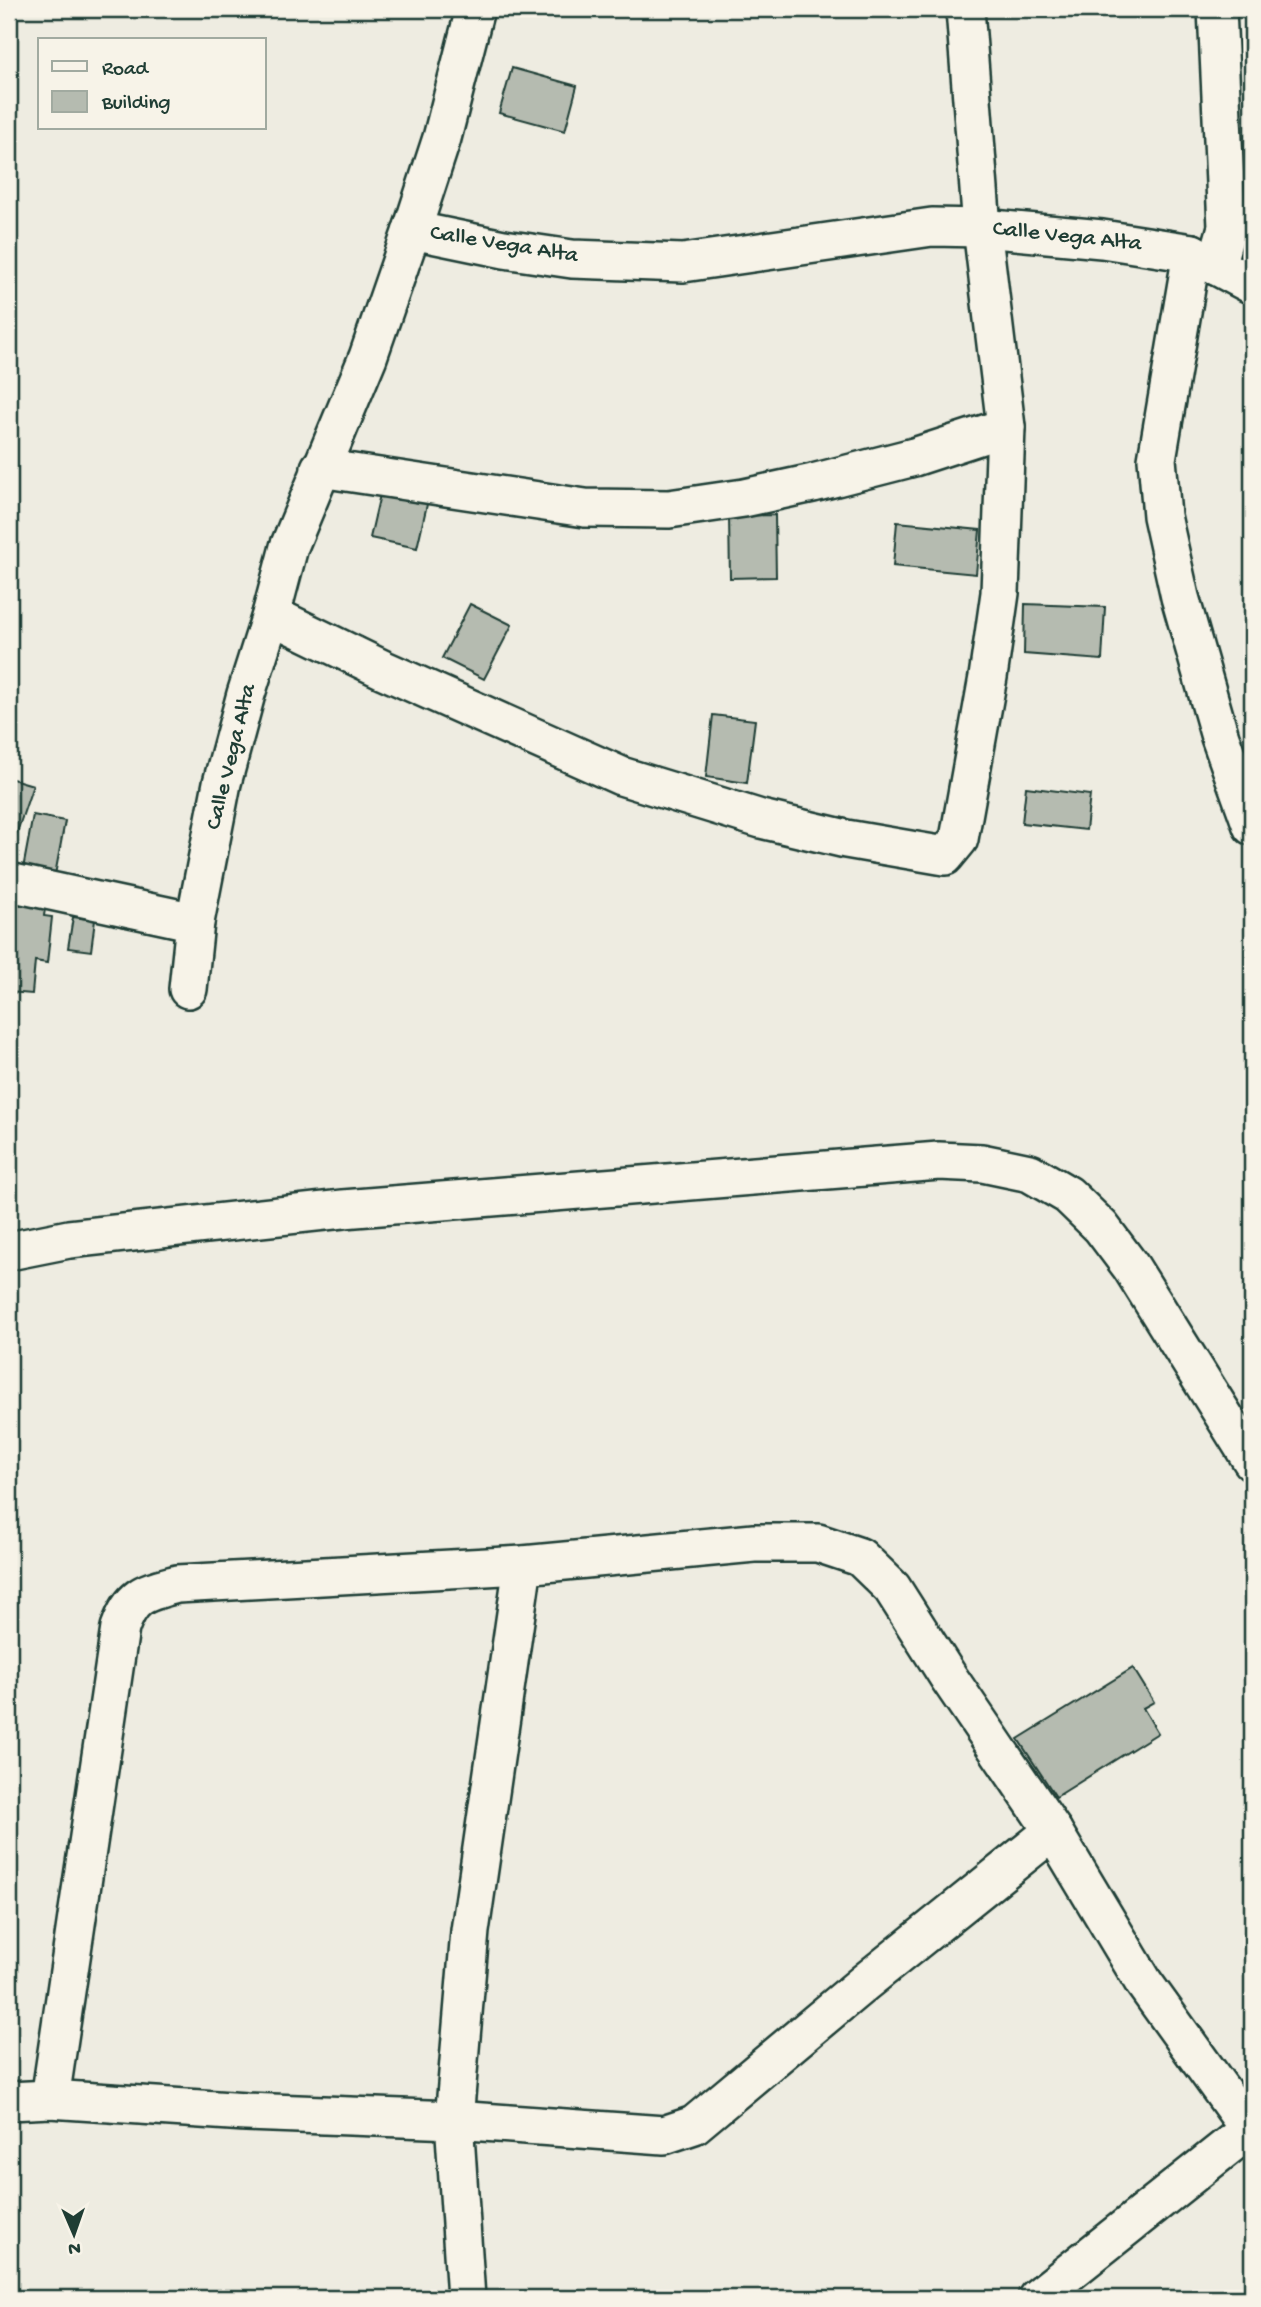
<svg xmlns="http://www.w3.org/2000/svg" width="1261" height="2307" viewBox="0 0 1261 2307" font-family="'Gochi Hand',sans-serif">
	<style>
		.building { fill: #b5bbb0; stroke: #1f3d34; stroke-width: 2 }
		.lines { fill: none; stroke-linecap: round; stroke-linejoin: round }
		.minor-casing { stroke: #1f3d34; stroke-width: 42 }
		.minor { stroke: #f7f3e8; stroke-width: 37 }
		.labels { text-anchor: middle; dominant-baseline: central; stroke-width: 7; stroke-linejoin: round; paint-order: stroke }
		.street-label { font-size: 23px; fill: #1f3d34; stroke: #f7f3e8 }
	</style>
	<rect width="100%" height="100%" fill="#eeece1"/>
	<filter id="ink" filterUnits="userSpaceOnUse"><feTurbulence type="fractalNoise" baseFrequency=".0143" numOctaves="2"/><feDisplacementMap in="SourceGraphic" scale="14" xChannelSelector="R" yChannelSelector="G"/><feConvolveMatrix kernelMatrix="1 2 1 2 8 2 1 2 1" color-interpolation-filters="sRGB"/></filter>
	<g filter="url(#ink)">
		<g class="building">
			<polygon points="512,68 577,86 565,131 499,113"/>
			<polygon points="381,490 428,500 417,548 370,538"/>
			<polygon points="775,515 776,577 730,578 729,516"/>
			<polygon points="897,522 980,530 976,574 893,566"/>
			<polygon points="470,604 512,625 484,679 442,658"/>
			<polygon points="1025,604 1105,607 1102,660 1024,654"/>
			<polygon points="713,715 755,720 747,783 706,777"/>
			<polygon points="9,778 33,785 14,841 9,839"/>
			<polygon points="1026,787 1090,795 1086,830 1022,823"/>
			<polygon points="33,815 65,821 55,875 23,869"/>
			<polygon points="18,898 46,901 44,916 52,917 47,963 35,961 32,994 9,992 9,909 17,910"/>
			<polygon points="73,917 95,920 91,951 68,948"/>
			<polygon points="1133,1668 1154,1702 1143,1708 1158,1733 1056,1797 1018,1739"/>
		</g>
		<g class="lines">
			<g class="minor-casing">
				<g id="minor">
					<polyline points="412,230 442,138 475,9"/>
					<polyline points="1192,253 1157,459 1162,516 1180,597 1220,737 1252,826"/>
					<polyline points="1216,266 1227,227 1217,9"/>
					<polyline points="320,468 585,508 669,509 744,498 813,483 914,457 1006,427"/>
					<polyline points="271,615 384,670 621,776 761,819 846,839 945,856 959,839 988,677 1000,593 1006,427 982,228 965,9"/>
					<polyline points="9,882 195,922"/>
					<polyline points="188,989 195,922 222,783 246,694 271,615 289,547 368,357 412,230 504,249 572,259 683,263 932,227 982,228 1102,239 1192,253 1252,285"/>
					<polyline points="9,1251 69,1239 343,1209 939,1161 982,1163 1030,1173 1068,1195 1101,1227 1131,1267 1252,1461"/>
					<path d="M 50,2099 L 120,1628 C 132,1594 144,1593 177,1584 L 523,1565 L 754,1543 L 818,1543 L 860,1557 L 892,1588 L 949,1678 L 1053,1831 L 1144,1983 L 1249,2129"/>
					<polyline points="9,2101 50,2099 246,2112 454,2120 664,2135 694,2125 864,1983 1053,1831"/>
					<polyline points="466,2298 454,2120 470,1931 523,1565"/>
					<polyline points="1037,2298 1252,2127"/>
				</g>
			</g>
			<use href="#minor" class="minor"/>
		</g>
	</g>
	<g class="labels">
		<g class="street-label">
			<text transform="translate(1067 237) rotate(6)">Calle Vega Alta</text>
			<text transform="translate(504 245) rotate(9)">Calle Vega Alta</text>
			<text transform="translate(232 757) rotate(-76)">Calle Vega Alta</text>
		</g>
	</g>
	<rect width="1261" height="2307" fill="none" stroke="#f7f3e8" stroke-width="35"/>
	<rect x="18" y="18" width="1226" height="2272" fill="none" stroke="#1f3d34" stroke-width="2.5" filter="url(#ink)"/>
	<rect x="38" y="38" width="228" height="91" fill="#f7f3e8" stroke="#a1aaa0" stroke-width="2"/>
	<rect x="52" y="61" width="35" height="10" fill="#f7f3e8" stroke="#a1aaa0" stroke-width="2"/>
	<text x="102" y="74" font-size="21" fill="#1f3d34">Road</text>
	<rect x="52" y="91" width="35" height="21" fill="#b5bbb0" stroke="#a1aaa0" stroke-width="2"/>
	<text x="102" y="108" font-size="21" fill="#1f3d34">Building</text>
	<g transform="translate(74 2234) rotate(178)" stroke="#f7f3e8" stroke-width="5" paint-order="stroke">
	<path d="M0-5L12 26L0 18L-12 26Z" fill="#1f3d34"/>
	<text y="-10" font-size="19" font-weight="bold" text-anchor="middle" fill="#1f3d34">N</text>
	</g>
</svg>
